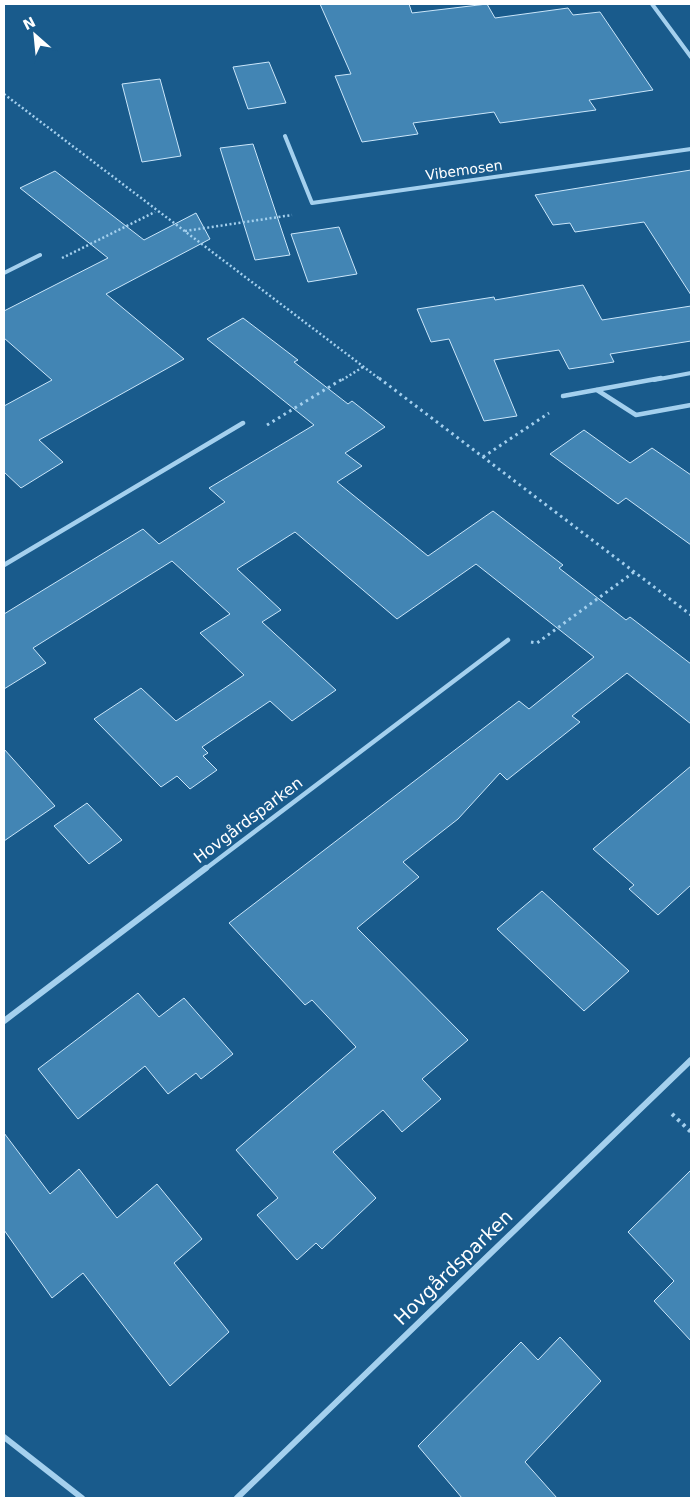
<svg xmlns="http://www.w3.org/2000/svg" width="695" height="1502" viewBox="0 0 695 1502" font-family="'DejaVu Sans',sans-serif">
	<style>
		.building { fill: #4285b4; stroke: #cae6fa }
		.lines { fill: none; stroke-linecap: round; stroke-linejoin: round }
		.path-far2 { stroke: #a4d0ee; stroke-width: 2.5; stroke-dasharray: 2 2.5; stroke-linecap: butt }
		.path-far1 { stroke: #a4d0ee; stroke-width: 3; stroke-dasharray: 2.5 4; stroke-linecap: butt }
		.path { stroke: #a4d0ee; stroke-width: 4; stroke-dasharray: 3 4.5; stroke-linecap: butt }
		.street-far2 { stroke: #a4d0ee; stroke-width: 4 }
		.street-far1 { stroke: #a4d0ee; stroke-width: 4.5 }
		.street { stroke: #a4d0ee; stroke-width: 6 }
		.labels { text-anchor: middle; dominant-baseline: central; stroke-width: 4; stroke-linejoin: round; paint-order: stroke }
		.far-street-label { font-size: 14px; fill: #fff; stroke: #195b8c }
		.street-label { font-size: 16px; fill: #fff; stroke: #195b8c }
		.near-street-label { font-size: 19px; fill: #fff; stroke: #195b8c }
	</style>
	<rect width="100%" height="100%" fill="#195b8c"/>
	<g class="building">
		<polygon points="320,4 409,4 412,13 487,4 495,18 568,8 573,15 600,12 653,90 589,100 596,110 500,123 494,112 413,123 418,134 362,142 335,76 351,74"/>
		<polygon points="269,62 286,103 248,109 233,67"/>
		<polygon points="160,79 181,156 142,162 122,84"/>
		<polygon points="253,144 290,255 255,260 220,148"/>
		<polygon points="691,170 691,295 644,222 575,232 570,223 553,225 535,195"/>
		<polygon points="55,171 144,240 196,213 210,239 106,294 184,359 39,440 63,462 21,488 4,472 4,406 52,380 4,338 4,311 108,258 20,188"/>
		<polygon points="339,227 357,274 308,282 291,234"/>
		<polygon points="583,285 602,320 691,306 691,341 610,354 614,362 569,369 559,350 494,360 517,416 484,421 449,339 431,342 417,309 494,297 495,300"/>
		<polygon points="243,318 298,360 294,362 348,404 352,401 385,427 345,453 362,466 337,482 428,556 493,511 563,565 559,568 626,620 630,617 691,664 691,724 627,673 572,716 580,722 507,780 500,773 458,819 403,862 419,877 357,928 468,1040 422,1079 441,1099 402,1132 383,1110 333,1152 376,1198 322,1249 316,1243 297,1260 257,1215 278,1198 236,1150 356,1047 312,1000 305,1005 229,923 519,701 529,709 594,657 476,564 397,619 295,532 237,569 281,610 262,622 336,690 292,721 270,701 202,747 208,753 203,756 217,770 190,789 177,776 161,787 94,719 141,688 176,721 244,675 200,633 230,614 172,561 33,648 46,663 4,689 4,614 143,529 159,544 225,502 209,488 314,425 207,339"/>
		<polygon points="584,430 630,463 652,448 691,475 691,545 626,498 618,504 550,454"/>
		<polygon points="4,749 55,806 4,841"/>
		<polygon points="691,766 691,885 658,915 629,889 634,885 593,849"/>
		<polygon points="87,803 122,840 89,864 54,826"/>
		<polygon points="542,891 629,971 584,1011 497,929"/>
		<polygon points="138,993 159,1017 184,998 233,1054 201,1079 196,1073 168,1094 145,1066 78,1119 38,1069"/>
		<polygon points="4,1133 50,1194 79,1169 117,1218 157,1184 202,1239 174,1263 229,1332 170,1386 83,1273 52,1298 4,1230"/>
		<polygon points="691,1170 691,1341 654,1301 674,1281 628,1232"/>
		<polygon points="560,1337 601,1381 525,1462 557,1498 462,1498 418,1446 521,1342 538,1360"/>
	</g>
	<g class="lines">
		<g class="path-far2">
			<polyline points="4,94 381,380"/>
			<polyline points="185,231 292,215"/>
			<polyline points="62,258 155,212"/>
			<polyline points="342,380 363,367"/>
		</g>
		<g class="path-far1">
			<polyline points="379,378 691,615"/>
			<polyline points="267,425 344,378"/>
			<polyline points="483,457 549,413"/>
			<polyline points="531,642 537,643 634,572"/>
		</g>
		<polyline class="path" points="672,1114 691,1132"/>
		<g class="street-far2">
			<polyline points="652,4 691,57"/>
			<polyline points="285,136 312,203 691,149"/>
			<polyline points="4,273 40,255"/>
			<polyline points="654,380 691,373"/>
		</g>
		<g class="street-far1">
			<polyline points="597,390 636,415 691,405"/>
			<polyline points="563,396 661,378"/>
			<polyline points="4,565 243,423"/>
			<polyline points="204,870 508,640"/>
		</g>
		<g class="street">
			<polyline points="4,1021 206,868"/>
			<polyline points="4,1437 82,1498"/>
			<polyline points="237,1498 691,1060"/>
		</g>
	</g>
	<g class="labels">
		<g class="far-street-label">
			<text transform="translate(464 170) rotate(-8)">Vibemosen</text>
		</g>
		<g class="street-label">
			<text transform="translate(248 820) rotate(-37)">Hovgårdsparken</text>
		</g>
		<g class="near-street-label">
			<text transform="translate(453 1267) rotate(-44)">Hovgårdsparken</text>
		</g>
	</g>
	<rect width="695" height="1502" fill="none" stroke="#ffffff" stroke-width="10"/>
	<g transform="translate(35 35) rotate(333)" stroke="#195b8c" stroke-width="4" paint-order="stroke">
	<path d="M0-4L9 19L0 12L-9 19Z" fill="#ffffff"/>
	<text y="-8" font-size="14" font-weight="bold" text-anchor="middle" fill="#ffffff">N</text>
	</g>
</svg>
